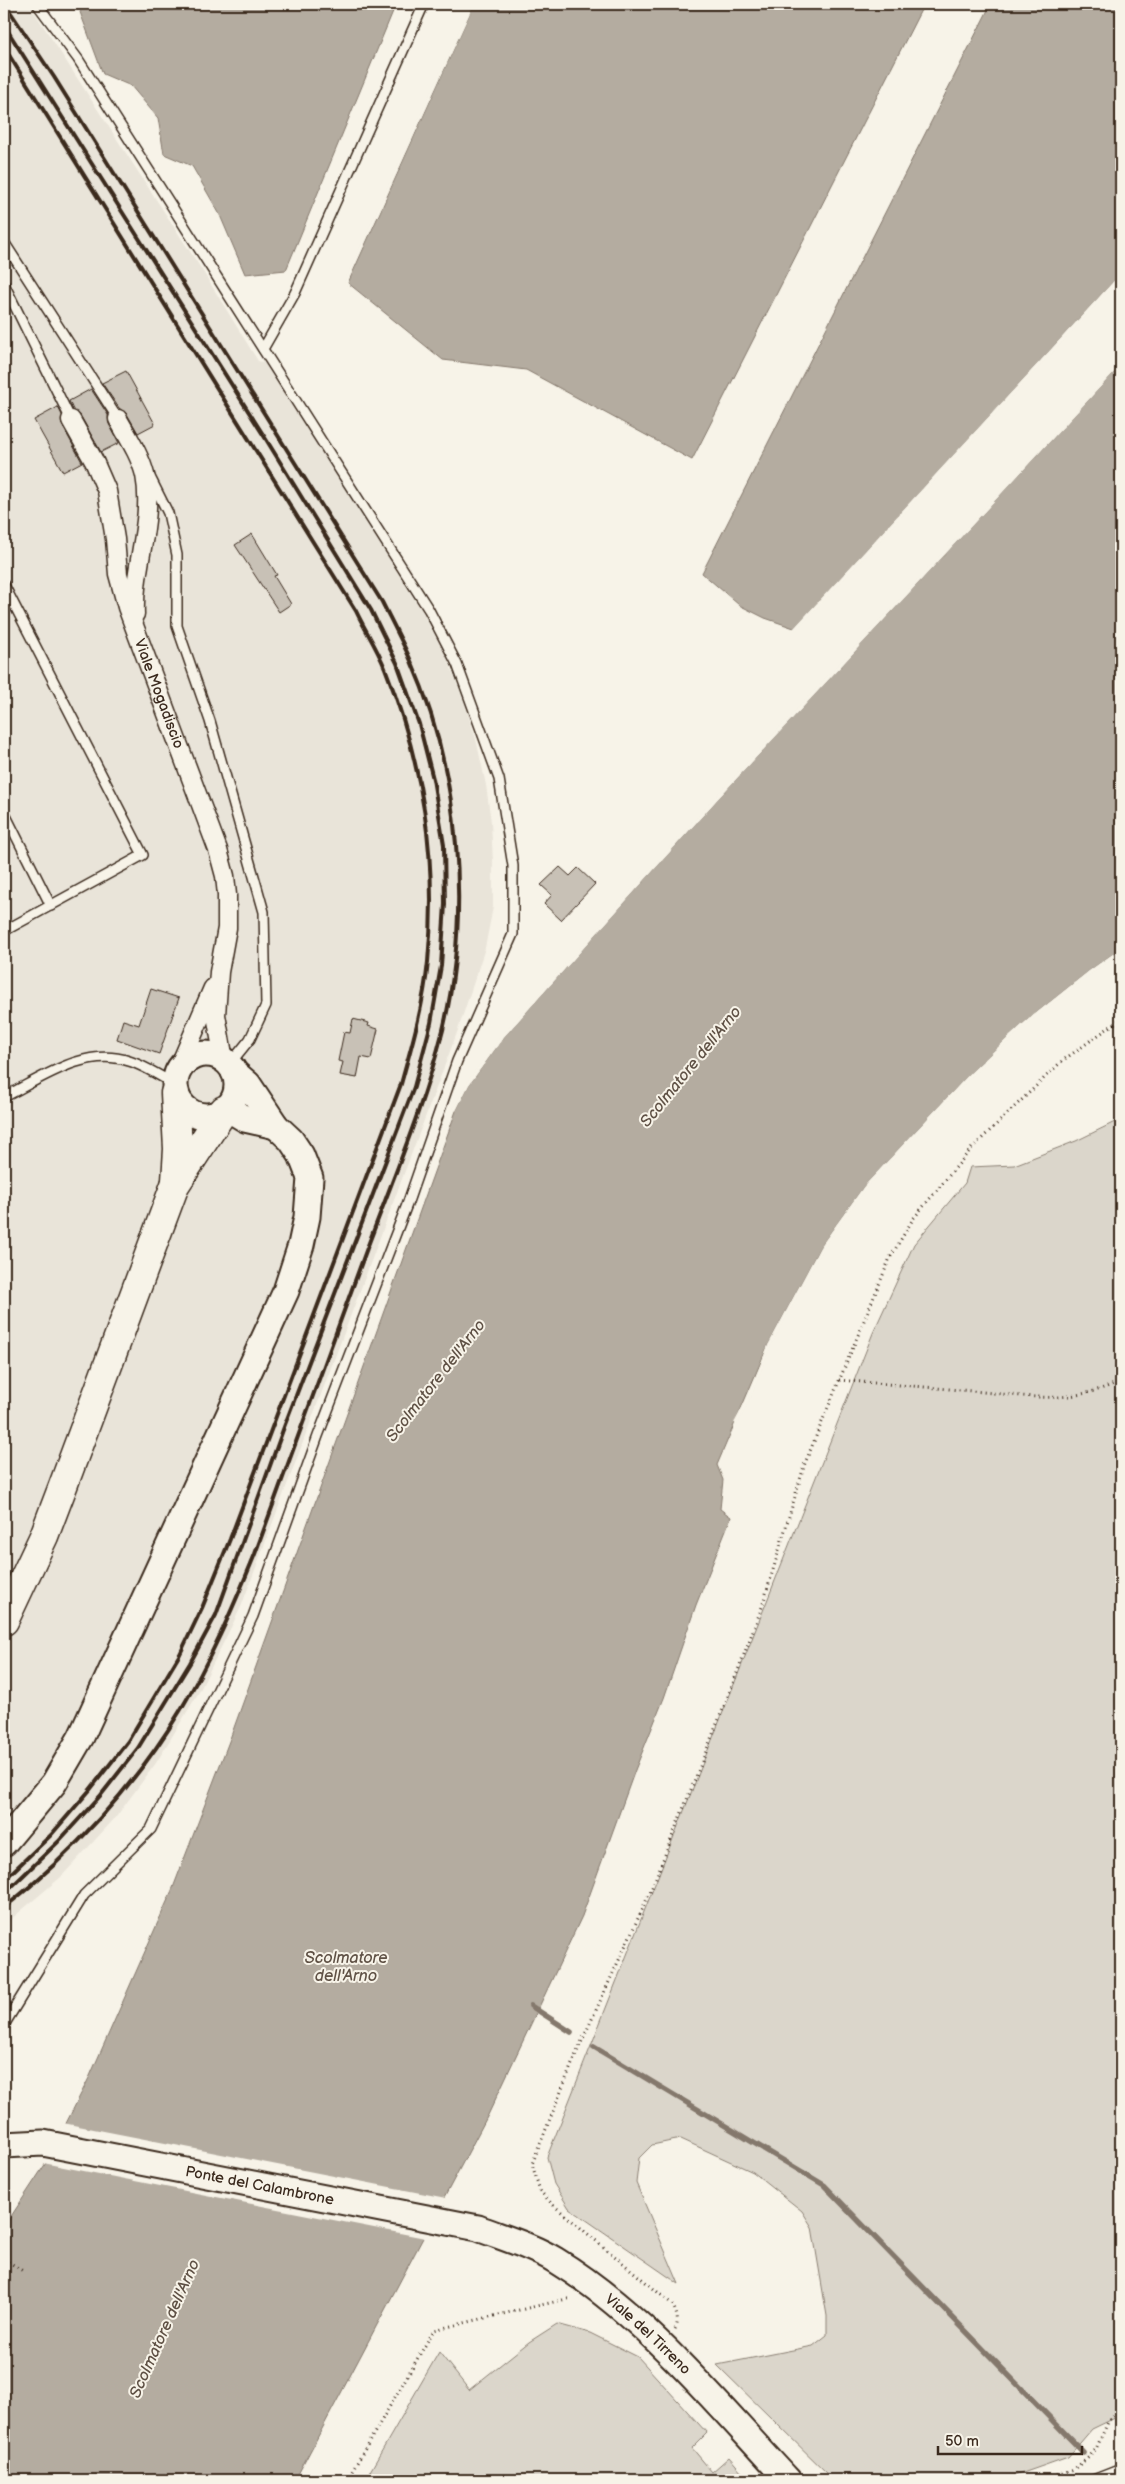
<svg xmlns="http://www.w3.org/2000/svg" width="1125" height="2484" viewBox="0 0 1125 2484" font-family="'Balsamiq Sans',sans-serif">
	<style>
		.built { fill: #e9e4d9 }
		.green { fill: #dbd6cb; stroke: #8b8074 }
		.water { fill: #b4aca0; stroke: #84786c }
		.pier { fill: #f7f3e8 }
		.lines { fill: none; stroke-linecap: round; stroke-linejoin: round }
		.stream { stroke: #84786c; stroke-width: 5.5 }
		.building { fill: #c8c1b6; stroke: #3b2a1e }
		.lane-casing { stroke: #3b2a1e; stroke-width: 12 }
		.street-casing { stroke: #3b2a1e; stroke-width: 21 }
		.secondary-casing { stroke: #3b2a1e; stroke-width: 29 }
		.highway-casing { stroke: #3b2a1e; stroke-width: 31 }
		.path { stroke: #3b2a1e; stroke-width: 3; stroke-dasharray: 1 4; stroke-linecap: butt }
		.lane { stroke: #f7f3e8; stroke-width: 9 }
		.street { stroke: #f7f3e8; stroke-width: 18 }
		.secondary { stroke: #f7f3e8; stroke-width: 25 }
		.highway { stroke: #f7f3e8; stroke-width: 28 }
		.rail { stroke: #3b2a1e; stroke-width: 4 }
		.labels { text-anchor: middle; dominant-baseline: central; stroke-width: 4; stroke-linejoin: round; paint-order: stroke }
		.street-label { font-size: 15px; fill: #3b2a1e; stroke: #f7f3e8 }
		.water-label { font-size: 16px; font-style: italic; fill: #5f5145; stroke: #f7f3e8 }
	</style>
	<rect width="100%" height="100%" fill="#f7f3e8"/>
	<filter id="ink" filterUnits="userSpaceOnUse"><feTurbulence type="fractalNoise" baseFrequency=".02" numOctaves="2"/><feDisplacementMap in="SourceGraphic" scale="10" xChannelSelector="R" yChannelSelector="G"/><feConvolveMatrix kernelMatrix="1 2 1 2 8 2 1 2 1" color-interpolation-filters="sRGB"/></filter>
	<g filter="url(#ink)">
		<polygon class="built" points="4,4 29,4 202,270 258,361 266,363 424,614 446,656 463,697 476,739 486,785 491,822 493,862 493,907 485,948 458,1030 241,1607 199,1692 156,1763 116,1817 61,1877 4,1925"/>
		<g class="green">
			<polygon points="1121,1119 1121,2415 1092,2429 1068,2457 1003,2480 834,2480 717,2365 813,2346 827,2335 827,2316 812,2227 802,2211 753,2172 681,2139 652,2145 639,2158 636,2183 679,2284 569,2208 554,2184 547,2157 873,1333 914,1244 965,1183 970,1167 1014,1165 1076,1141"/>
			<polygon points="557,2324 590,2333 638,2357 707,2433 692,2448 712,2472 729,2457 749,2480 365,2480 439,2352 469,2390 529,2342"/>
		</g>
		<g class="water">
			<polygon points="86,4 396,4 286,270 245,274 219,213 192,166 164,154 158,118 131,86 103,74 80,12"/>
			<polygon points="474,4 924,4 692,460 526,370 443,360 348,283"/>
			<polygon points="991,4 1121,4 1121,273 794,628 765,618 739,605 702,573"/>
			<polygon points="1121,365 1121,948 1090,970 1026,1021 971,1072 864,1186 820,1247 768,1345 717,1465 723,1480 720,1509 731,1517 696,1605 664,1698 635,1770 582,1916 488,2115 295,2480 4,2480 4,2227 46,2163 90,2076 173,1888 231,1736 456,1111 469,1085 504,1037 716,801"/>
		</g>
		<g class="pier">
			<polygon points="472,4 474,4 346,285 345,282"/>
			<polygon points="1121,273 1121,277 824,600 795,630 792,630"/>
			<polygon points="1121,363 1121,365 716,801 504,1037 469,1085 456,1111 454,1109 467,1083 502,1036 714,799"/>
			<polygon points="1121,948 1121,951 1092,972 1027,1023 973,1074 866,1187 822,1249 770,1346 751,1395 737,1424 734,1423 749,1394 768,1345 820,1247 864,1186 971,1072 1026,1021 1090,970"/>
			<polygon points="63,2123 446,2198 425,2238 43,2163"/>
		</g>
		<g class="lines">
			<g class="stream">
				<polyline points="531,2006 571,2032"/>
				<polyline points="594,2047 824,2185 1084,2453"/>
			</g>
		</g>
		<g class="building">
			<polygon points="126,371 155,424 138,433 127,414 119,408 102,383"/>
			<polygon points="91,389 108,415 109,424 119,443 101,452 80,415 73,410 69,401"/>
			<polygon points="58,407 62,415 62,425 82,462 63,472 34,420"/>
			<polygon points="252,534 277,575 274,576 291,604 279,612 235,545"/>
			<polygon points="560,867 570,876 578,868 595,884 561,920 544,904 552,895 541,885"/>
			<polygon points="151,989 179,998 159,1054 117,1039 123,1020 139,1025"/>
			<polygon points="353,1019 369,1023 368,1026 378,1029 371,1059 361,1057 357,1078 340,1075 343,1062 338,1061 344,1032 350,1033"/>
		</g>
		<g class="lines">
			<g class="lane-casing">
				<g id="lane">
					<polyline points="4,242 118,419"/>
					<polyline points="4,284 71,420"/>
					<polyline points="263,349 295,293 424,4"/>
					<polyline points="150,477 168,513 177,555 177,626 210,721 264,912 266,1005 250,1039 229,1065"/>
					<polyline points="4,585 143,855 4,931"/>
					<polyline points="4,812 51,906"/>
					<path d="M 4,1097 C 42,1078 85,1046 129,1061 C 145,1066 160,1076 174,1084"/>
					<polyline points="4,2025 84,1895 151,1829 253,1616 318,1436 408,1202 457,1061 513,934 513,866 499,779 457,664 429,610 294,398 78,59 37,4"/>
					<polyline points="1093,2480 1121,2469"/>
				</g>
			</g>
			<g class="street-casing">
				<g id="street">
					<path d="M 118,419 C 128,437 140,455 145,475 C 154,521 133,567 135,614"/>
					<path id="s1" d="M 71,420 L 94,461 L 107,491 L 115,539 L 118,574 L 127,607 L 218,850 L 225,876 L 227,895 L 227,928 L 219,972 L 216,1015 L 224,1060"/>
					<polyline points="176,1074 213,988"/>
				</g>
			</g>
			<g class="secondary-casing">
				<g id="secondary">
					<circle cx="206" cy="1085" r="31"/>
					<polyline points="227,1108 245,1119 276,1126"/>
					<polyline points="4,1843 54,1783 81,1737 286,1291 301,1245 307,1217 310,1178 301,1155 291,1140 276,1126 248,1084 234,1072"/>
					<path id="s2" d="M 4,2145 L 43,2143 L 478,2228 C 504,2238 532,2246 555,2260 C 645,2315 717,2404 788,2480"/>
				</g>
			</g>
			<g class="highway-casing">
				<g id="highway">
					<polyline points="175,1093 178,1149 176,1181"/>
					<polyline points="4,1621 44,1536 63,1486 175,1185 224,1110"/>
				</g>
			</g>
			<g class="path">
				<path d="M 839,1380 C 884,1384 928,1387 972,1391 C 1030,1396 1066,1406 1121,1381"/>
				<polyline points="4,2259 23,2271"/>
				<polyline points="4,2281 12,2287"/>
				<path d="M 675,2329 C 680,2321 676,2311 672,2304 L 552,2204 L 540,2191 L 532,2164 L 576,2054 L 651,1890 L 732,1686 L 762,1607 L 805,1463 L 890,1258 L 913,1219 L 972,1148 L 1062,1061 L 1121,1019"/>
				<polyline points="347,2480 434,2330 571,2298"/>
				<polyline points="1043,2480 1074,2469 1089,2457 1096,2449 1108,2422 1121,2404"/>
			</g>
			<use href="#lane" class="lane"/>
			<use href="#street" class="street"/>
			<use href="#secondary" class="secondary"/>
			<use href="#highway" class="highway"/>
			<g class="rail">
				<polyline points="4,25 264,436 371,610 397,663 419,724 433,779 444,845 445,904 441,966 431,1023 414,1087 284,1427 216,1615 190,1663 138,1748 101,1795 58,1842 4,1894"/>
				<path d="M 4,47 L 356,611 C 365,630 377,648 385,668 C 423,764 438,859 428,962 C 424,1003 412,1045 401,1084 L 230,1539 L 202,1608 L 180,1654 L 128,1741 L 89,1791 L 51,1835 L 4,1880"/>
				<path d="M 4,1908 C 72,1854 135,1786 180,1711 C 210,1661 233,1608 255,1554 C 292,1452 329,1350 367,1248 C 394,1176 424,1105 443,1030 C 471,912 460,772 411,661 C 402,641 392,622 382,602 L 54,77 L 5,4"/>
			</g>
		</g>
	</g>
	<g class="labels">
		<g class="street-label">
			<text stroke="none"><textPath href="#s1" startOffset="290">Viale Mogadiscio</textPath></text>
			<text stroke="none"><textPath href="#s2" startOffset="260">Ponte del Calambrone</textPath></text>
			<text stroke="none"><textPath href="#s2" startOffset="685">Viale del Tirreno</textPath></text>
		</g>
		<g class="water-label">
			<text transform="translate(691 1067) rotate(-51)">Scolmatore dell'Arno</text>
			<text transform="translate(436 1381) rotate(-52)">Scolmatore dell'Arno</text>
			<text x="346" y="1958">Scolmatore<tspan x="346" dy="18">dell'Arno</tspan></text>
			<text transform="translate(165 2329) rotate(-66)">Scolmatore dell'Arno</text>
		</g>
	</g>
	<rect width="1125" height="2484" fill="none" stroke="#f7f3e8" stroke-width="20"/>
	<rect x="10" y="10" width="1105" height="2464" fill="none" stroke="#3b2a1e" stroke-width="2" filter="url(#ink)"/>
	<path d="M938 2446v8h144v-8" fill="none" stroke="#3b2a1e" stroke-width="2.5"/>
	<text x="945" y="2446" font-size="15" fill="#3b2a1e" stroke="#f7f3e8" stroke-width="4" paint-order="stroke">50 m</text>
</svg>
